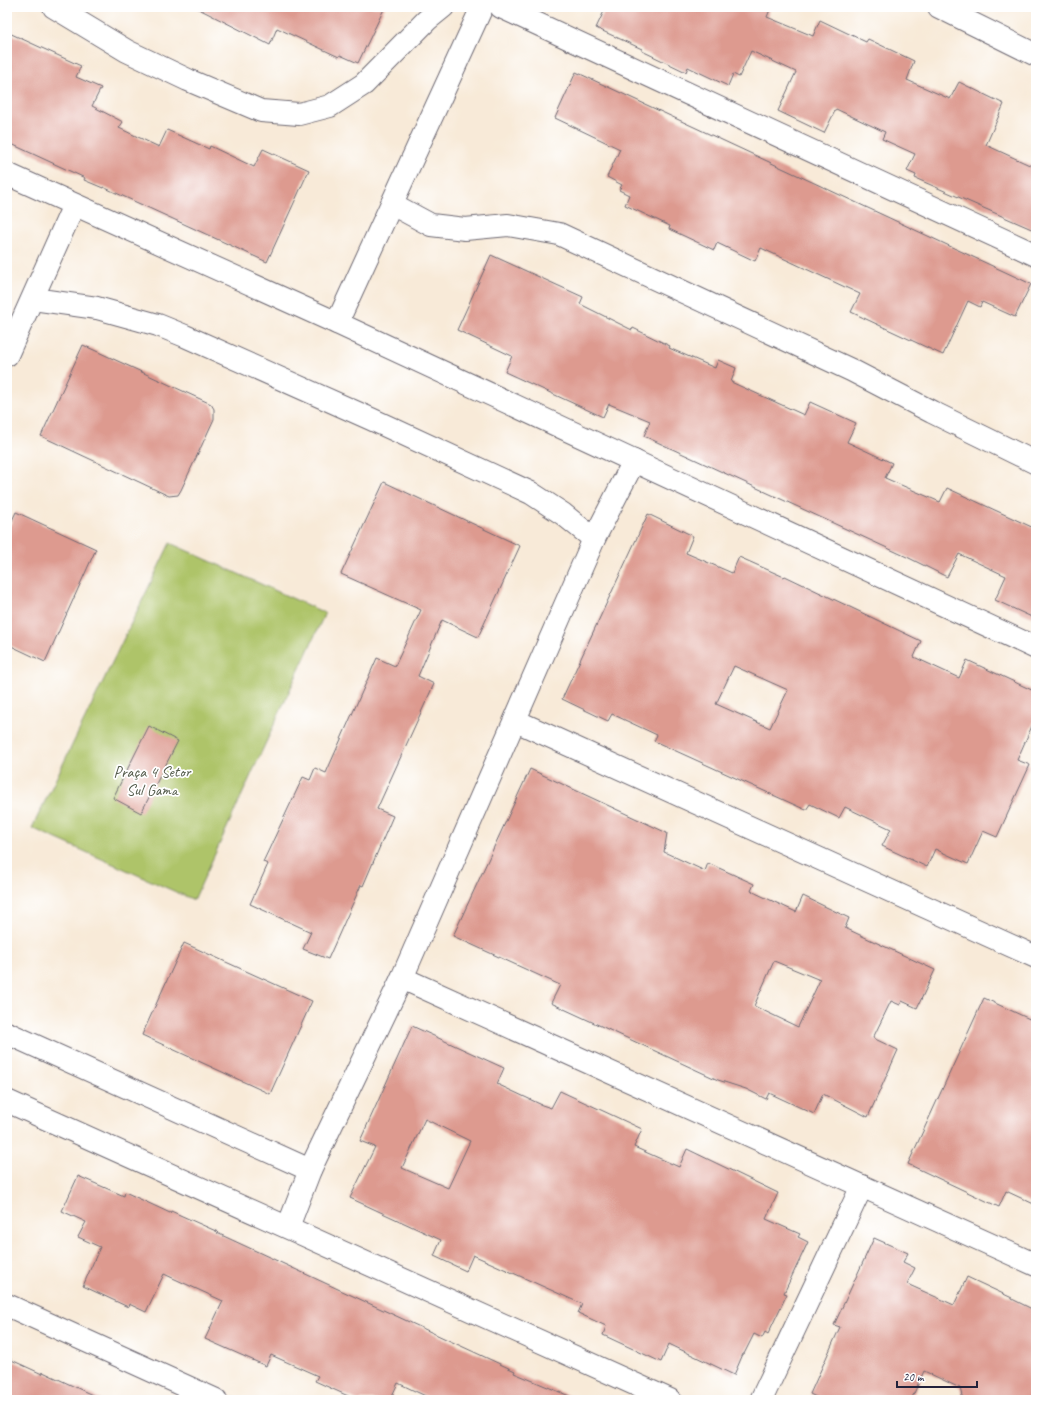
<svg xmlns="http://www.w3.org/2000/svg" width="1043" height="1407" viewBox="0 0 1043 1407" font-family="Caveat,sans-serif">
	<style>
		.green { fill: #aec469; stroke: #687352 }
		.building { fill: #dd9a8f; fill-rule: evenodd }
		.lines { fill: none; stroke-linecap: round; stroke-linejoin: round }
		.minor-casing { stroke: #6d6872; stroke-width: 24 }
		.minor { stroke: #fff; stroke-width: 22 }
		.labels { text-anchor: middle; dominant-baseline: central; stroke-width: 3.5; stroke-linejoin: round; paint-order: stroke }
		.park-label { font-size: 16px; fill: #535b4b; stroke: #fff }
	</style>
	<rect width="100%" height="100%" fill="#fff"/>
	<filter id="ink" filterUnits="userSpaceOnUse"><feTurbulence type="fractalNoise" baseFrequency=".025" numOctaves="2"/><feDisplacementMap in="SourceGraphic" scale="8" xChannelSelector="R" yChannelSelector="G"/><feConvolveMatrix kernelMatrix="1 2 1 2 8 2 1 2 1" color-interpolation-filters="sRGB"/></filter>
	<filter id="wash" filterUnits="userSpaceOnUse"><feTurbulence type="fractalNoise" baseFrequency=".012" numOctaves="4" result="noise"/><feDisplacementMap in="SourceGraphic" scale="16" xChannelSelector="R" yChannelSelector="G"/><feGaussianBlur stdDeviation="0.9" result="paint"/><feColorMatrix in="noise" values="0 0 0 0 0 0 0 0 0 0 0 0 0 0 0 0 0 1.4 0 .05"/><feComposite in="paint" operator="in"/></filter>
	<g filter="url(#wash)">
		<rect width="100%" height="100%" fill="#f8ead8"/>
		<polygon class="green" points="170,543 325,613 194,900 32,828"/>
		<g id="blocks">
			<g class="building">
				<polygon points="195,7 385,7 358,63 340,55 339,57 277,28 270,45"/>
				<polygon points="606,7 771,7 767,17 813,36 820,20 866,42 868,39 914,61 907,80 950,99 959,82 1004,104 986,145 1036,168 1036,231 915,178 916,175 907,171 915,154 882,139 885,132 836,109 824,133 778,111 796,72 751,51 739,77 733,74 728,86 688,67 686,72 642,51 642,49 596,28"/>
				<polygon points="7,32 81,66 76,77 101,88 92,106 123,122 119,128 159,147 167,130 209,149 210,146 254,167 263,149 309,170 267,262 103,187 103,188 84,180 85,178 7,142"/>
				<polygon points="576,72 1031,284 1015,317 982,302 980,307 968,301 943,355 851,312 860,294 761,248 755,261 717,243 714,250 669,229 670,226 625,205 629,195 619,190 622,185 607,177 620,149 555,118"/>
				<polygon points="491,255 583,297 580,304 632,330 633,328 670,346 669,348 715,368 718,360 736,368 731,382 804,415 810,402 856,423 847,442 892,463 885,478 940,502 947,488 1036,529 1036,619 995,600 1006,576 959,554 947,577 909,558 644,436 650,421 609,404 603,417 505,372 512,356 457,330"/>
				<polygon points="83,345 211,404 214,409 214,419 181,490 178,495 169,496 41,436"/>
				<polygon points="384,482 520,546 478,637 442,620 418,676 434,684 377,809 393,816 363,886 361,885 328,959 303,949 311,932 250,904 268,864 263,862 303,777 310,780 315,768 326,773 377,658 395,666 421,610 341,574"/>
				<polygon points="16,512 96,549 45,662 7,644 7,531"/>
				<path d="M 648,514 L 693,536 L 686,553 L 732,573 L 739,557 L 784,577 L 785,576 L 921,641 L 914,657 L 959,678 L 967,660 L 1036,692 L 1036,717 L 1017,760 L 1030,765 L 997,837 L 983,831 L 968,864 L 935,849 L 927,867 L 882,846 L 891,829 L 845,807 L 839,818 L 810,804 L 806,810 L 654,741 L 657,735 L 612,714 L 608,721 L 562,699 ZM 734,666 L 788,690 L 770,728 L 716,704 Z"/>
				<polygon points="149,726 178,741 141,813 113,798"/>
				<path d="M 530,769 L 667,833 L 664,852 L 705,871 L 708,863 L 754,884 L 751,891 L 796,912 L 803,896 L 849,918 L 845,928 L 935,970 L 917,1008 L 902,1001 L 900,1005 L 891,1001 L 873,1038 L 898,1050 L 868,1117 L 823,1094 L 814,1114 L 769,1093 L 766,1099 L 746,1089 L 718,1080 L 551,1003 L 560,985 L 453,936 ZM 774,961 L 820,980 L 798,1027 L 754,1006 Z"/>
				<polygon points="184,943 312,1001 270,1094 142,1035"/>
				<polygon points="984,998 1036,1022 1036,1205 1006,1191 999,1207 908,1164"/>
				<path d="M 412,1026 L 504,1068 L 497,1084 L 542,1105 L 551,1108 L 560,1091 L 642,1129 L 634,1147 L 679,1167 L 687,1149 L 778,1193 L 766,1219 L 800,1234 L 798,1237 L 808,1242 L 784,1293 L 787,1294 L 768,1334 L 765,1332 L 762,1338 L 754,1334 L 744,1354 L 743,1354 L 734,1375 L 669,1344 L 661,1362 L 603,1335 L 606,1326 L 578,1313 L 582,1304 L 473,1255 L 466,1271 L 434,1256 L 441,1240 L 350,1198 L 375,1147 L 360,1141 ZM 425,1119 L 470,1141 L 448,1188 L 402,1168 Z"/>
				<polygon points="78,1176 124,1196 125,1192 170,1213 171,1211 218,1232 217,1233 515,1371 514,1373 579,1400 434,1400 398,1383 390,1400 357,1400 315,1381 318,1376 271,1355 266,1366 205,1339 223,1301 164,1274 146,1312 129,1304 128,1307 83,1286 100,1247 78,1237 86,1222 62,1211"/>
				<polygon points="874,1238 908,1253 903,1262 915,1268 907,1284 954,1305 967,1277 1012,1298 1012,1299 1036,1311 1036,1400 963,1400 960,1388 924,1371 911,1400 822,1400 810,1394 840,1327 834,1325"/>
				<polygon points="7,1358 42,1374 43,1372 103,1400 7,1400"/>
			</g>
		</g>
	</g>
	<g filter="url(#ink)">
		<use href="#blocks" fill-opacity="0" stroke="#6d6872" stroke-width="1"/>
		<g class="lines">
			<g class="minor-casing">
				<g id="minor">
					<polyline points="54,7 127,51 188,80 261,111 299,114 330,106 364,84 427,20 443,7"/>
					<polyline points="501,7 1036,255"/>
					<polyline points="939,7 1036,55"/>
					<polyline points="7,174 337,323 1036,648"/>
					<polyline points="392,204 431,225 465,229 508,225 559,234 851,370 932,412 1036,463"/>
					<polyline points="33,299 97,308 158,325 185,336 371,419 531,493 563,514 594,539"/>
					<polyline points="337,323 482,7"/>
					<polyline points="7,355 74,205"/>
					<polyline points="516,721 1036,957"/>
					<polyline points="402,978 1036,1265"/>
					<polyline points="7,1033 310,1170"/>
					<polyline points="7,1101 670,1400"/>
					<polyline points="288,1227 310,1170 402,978 594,539 634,461"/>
					<polyline points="7,1305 216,1400"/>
					<polyline points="761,1400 862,1186"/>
				</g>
			</g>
			<use href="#minor" class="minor"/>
		</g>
	</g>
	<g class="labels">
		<g class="park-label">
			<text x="152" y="772">Praça 4 Setor<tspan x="152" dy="18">Sul Gama</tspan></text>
		</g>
	</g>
	<rect width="1043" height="1407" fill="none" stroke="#fff" stroke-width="24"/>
	<path d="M897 1381v6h80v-6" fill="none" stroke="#22223b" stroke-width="2"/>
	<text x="903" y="1381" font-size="12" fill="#22223b" stroke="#ffffff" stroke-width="3" paint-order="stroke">20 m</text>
</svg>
